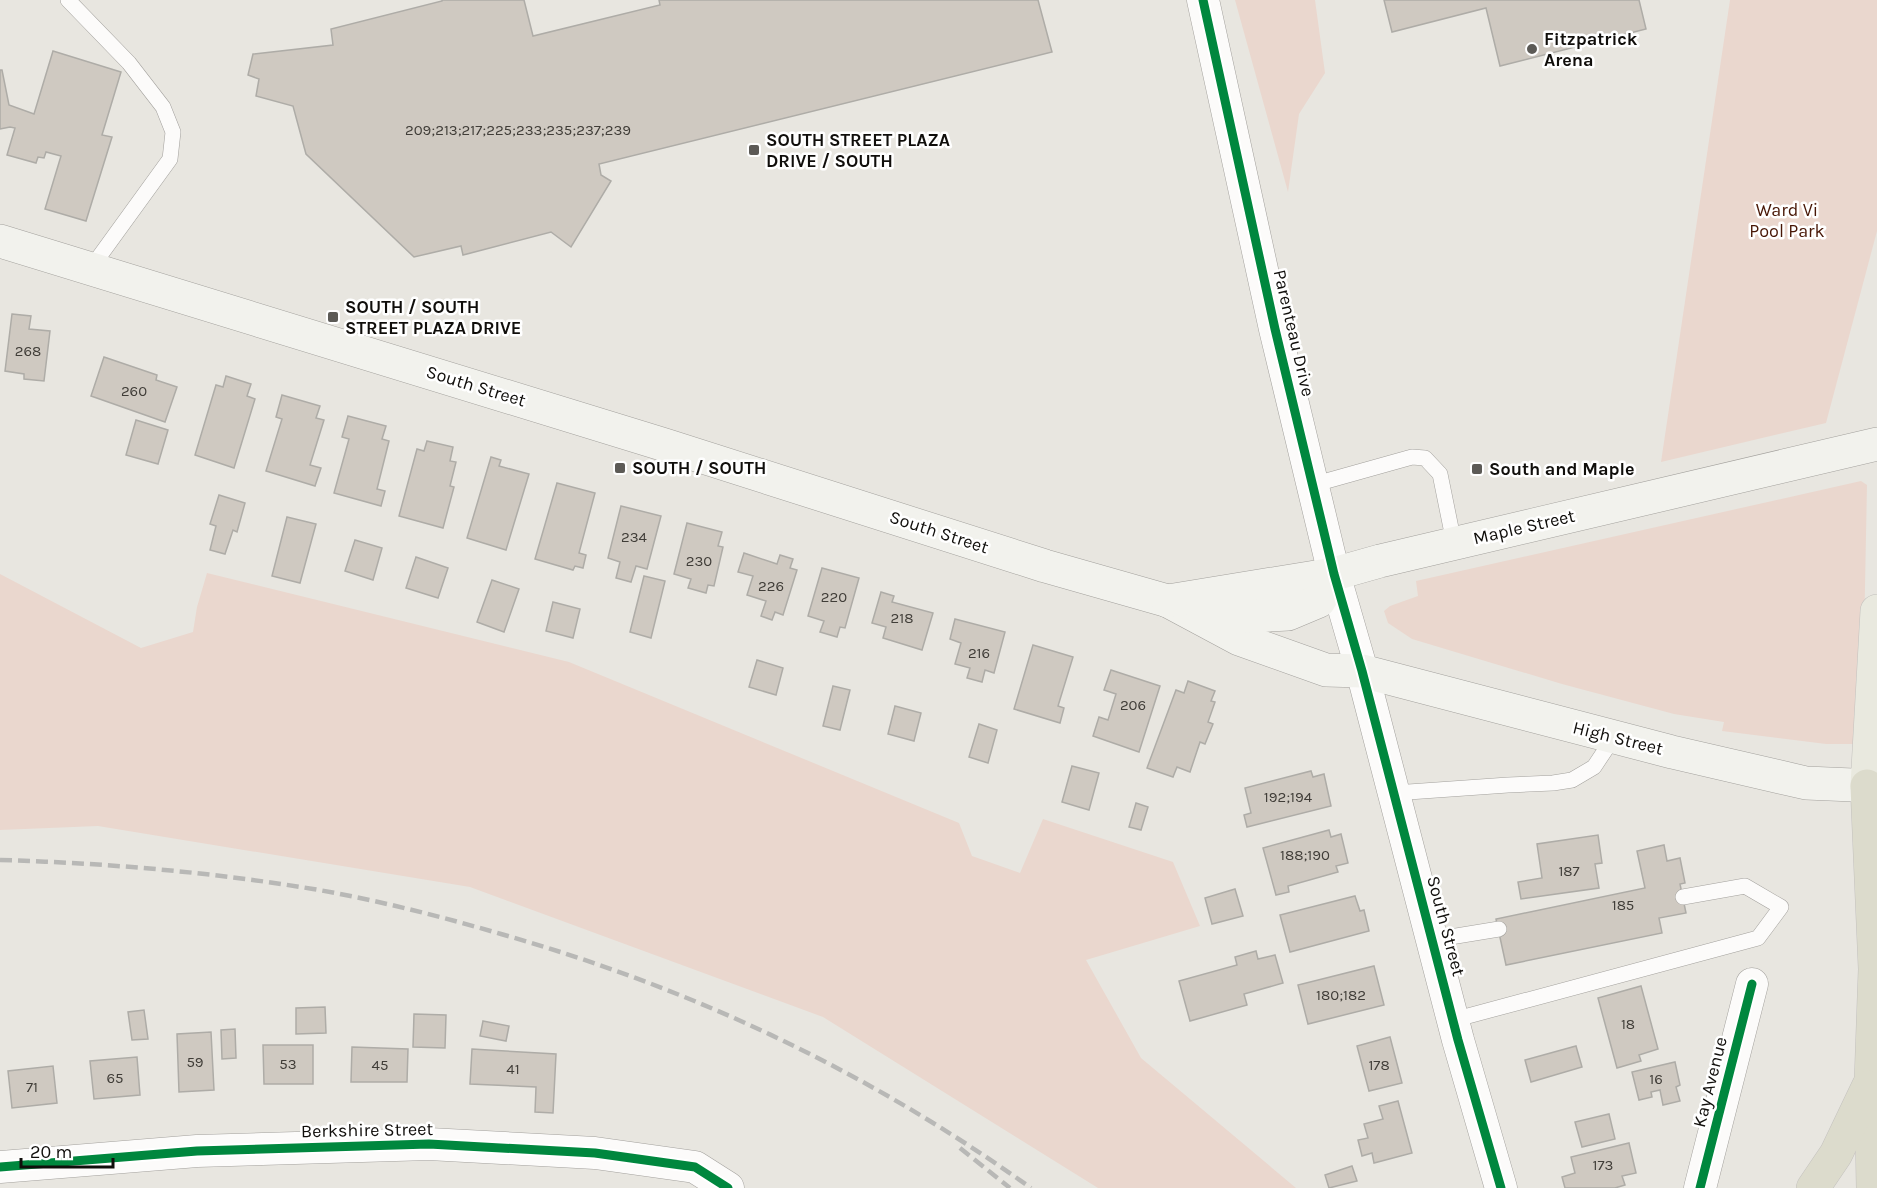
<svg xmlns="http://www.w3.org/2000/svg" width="1877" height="1188" viewBox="0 0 1877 1188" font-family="Karla,sans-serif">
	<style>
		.green { fill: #ead7ce }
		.building { fill: #cfc9c1; stroke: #aeaca7; stroke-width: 1.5 }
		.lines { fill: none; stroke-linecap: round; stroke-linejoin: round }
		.service-casing { stroke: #a3a19d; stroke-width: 16 }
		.minor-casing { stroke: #a3a19d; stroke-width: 33 }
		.secondary-casing { stroke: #a3a19d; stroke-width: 34 }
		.primary-casing { stroke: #c3c1be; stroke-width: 34 }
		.motorway-casing { stroke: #c3c1be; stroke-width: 34 }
		.service { stroke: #fcfbfa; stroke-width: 15 }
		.minor { stroke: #fcfbfa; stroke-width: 32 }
		.secondary { stroke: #f2f2ed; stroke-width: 33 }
		.primary { stroke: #e9e9df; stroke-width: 33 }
		.motorway { stroke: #dcdbcc; stroke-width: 33 }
		.rail { stroke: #b8b8b6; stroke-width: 4.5; stroke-dasharray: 12 6; stroke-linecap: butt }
		.cycleway-casing { stroke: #fff; stroke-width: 13 }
		.cycleway { stroke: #00873e; stroke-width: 9 }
		.poi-dot { fill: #5c5a56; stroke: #fff; stroke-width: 2 }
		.labels { text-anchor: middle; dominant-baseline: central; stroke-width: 5; stroke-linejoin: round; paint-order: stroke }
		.number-label { font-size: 15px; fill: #403d38 }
		.poi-label { font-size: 18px; font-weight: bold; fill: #100e0b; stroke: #fff; text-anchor: start }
		.park-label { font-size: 18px; fill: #481706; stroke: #fff }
		.street-label { font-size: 18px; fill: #100e0b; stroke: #fff }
	</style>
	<rect width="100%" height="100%" fill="#e8e6e0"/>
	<g class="green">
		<polygon points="1235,0 1315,0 1325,73 1299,114 1288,192"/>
		<polygon points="1730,0 1877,0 1877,231 1826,423 1661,462"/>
		<polygon points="1861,481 1867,485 1862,740 1855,744 1826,744 1722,731 1724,722 1674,714 1562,684 1412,639 1388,623 1384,611 1390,606 1418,596 1416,581"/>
		<polygon points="207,573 569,662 959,823 972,856 1020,873 1043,819 1173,862 1200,926 1086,960 1141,1058 1296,1188 1098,1188 823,1017 470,887 98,826 0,830 0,574 141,648 193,632 197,607"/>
	</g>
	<g class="building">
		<polygon points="442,0 524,0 533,36 660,5 659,0 1038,0 1052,52 599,164 601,175 611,181 571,247 551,232 463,255 461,246 414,257 306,154 293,106 256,96 259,79 248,75 253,54 333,45 331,29 442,1"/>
		<polygon points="1384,0 1639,0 1646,29 1500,66 1486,8 1392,32"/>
		<polygon points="53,51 121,72 102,135 112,137 86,221 45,209 61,156 46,152 44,158 38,157 36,163 7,155 15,128 10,127 0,129 0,70 2,70 9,105 34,114"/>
		<polygon points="12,314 31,316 29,329 50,331 44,381 24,379 24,374 5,371"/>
		<polygon points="104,357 157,375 156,380 177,387 165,422 91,396"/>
		<polygon points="226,376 251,384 247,396 255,399 234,468 195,455 216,385 223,387"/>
		<polygon points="282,395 320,406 316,418 324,420 310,465 321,468 315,486 266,471 282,419 276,417"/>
		<polygon points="348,416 386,426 382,439 389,441 377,489 385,491 381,506 334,493 349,439 342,437"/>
		<polygon points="136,420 168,430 158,464 126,455"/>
		<polygon points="427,441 453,447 450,461 456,462 450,486 454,487 443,528 399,516 417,449 424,451"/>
		<polygon points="491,457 501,460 499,466 529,474 506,550 467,538"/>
		<polygon points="557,483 595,493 579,553 586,555 583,568 575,566 573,570 535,559"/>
		<polygon points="219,495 245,503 237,532 233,530 225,554 210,550 216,526 210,524"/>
		<polygon points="621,506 661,516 647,569 636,566 631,582 616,578 620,562 608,558"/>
		<polygon points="287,517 316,524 300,583 272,576"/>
		<polygon points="687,523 722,532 718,546 723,547 714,586 708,585 706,593 688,588 691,579 674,574"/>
		<polygon points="355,540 382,548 373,580 345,571"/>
		<polygon points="744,553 777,564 780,555 793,559 790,568 797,570 783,615 775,612 772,620 761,616 766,601 747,595 753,576 738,572"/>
		<polygon points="416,557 448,568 438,598 406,588"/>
		<polygon points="822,568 859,578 845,628 840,627 837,637 820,632 824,621 808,616"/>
		<polygon points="644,576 665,581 651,638 630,632"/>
		<polygon points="492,580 519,589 504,632 477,622"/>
		<polygon points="881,592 894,596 892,602 933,613 922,650 883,638 886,627 872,623"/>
		<polygon points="553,602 580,609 573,638 546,631"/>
		<polygon points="955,619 1005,632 994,673 985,670 982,682 967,678 970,668 955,664 961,643 950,639"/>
		<polygon points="1033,645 1073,657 1058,706 1064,708 1060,723 1014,709"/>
		<polygon points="757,660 783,668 776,695 749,687"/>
		<polygon points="1111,670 1160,686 1139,752 1093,736 1099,717 1108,720 1116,694 1104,690"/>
		<polygon points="1188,681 1215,691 1211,701 1215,702 1208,722 1213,724 1205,744 1200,742 1190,772 1177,767 1173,777 1147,768 1176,690 1184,693"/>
		<polygon points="833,686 850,690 840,730 823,726"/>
		<polygon points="895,706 921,713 914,741 888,734"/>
		<polygon points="979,724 997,730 988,763 969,757"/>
		<polygon points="1072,766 1099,773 1089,810 1062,802"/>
		<polygon points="1311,771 1313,777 1324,774 1331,806 1247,827 1244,815 1251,813 1245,788"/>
		<polygon points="1136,803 1148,807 1141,830 1129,827"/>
		<polygon points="1329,830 1331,837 1341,834 1348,863 1336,866 1338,872 1288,886 1289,892 1276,895 1263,848"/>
		<polygon points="1598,835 1602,863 1595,864 1599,888 1521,899 1518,882 1542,878 1537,844"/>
		<polygon points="1664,845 1667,861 1680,858 1685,883 1680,884 1686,913 1659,918 1662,933 1506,965 1496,919 1645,888 1637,851"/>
		<polygon points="1235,889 1243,916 1212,924 1205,898"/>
		<polygon points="1355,896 1360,911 1364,910 1369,931 1290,952 1280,915"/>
		<polygon points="1256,951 1258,959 1275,955 1283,983 1244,994 1247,1005 1190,1021 1179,981 1237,965 1235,957"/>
		<polygon points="1374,966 1384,1005 1308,1024 1298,985"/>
		<polygon points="1641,986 1658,1049 1639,1055 1641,1061 1617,1068 1598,998"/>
		<polygon points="325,1007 326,1033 296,1034 296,1008"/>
		<polygon points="144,1010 148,1039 132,1040 128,1012"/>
		<polygon points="414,1014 446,1015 445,1048 413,1047"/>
		<polygon points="483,1021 509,1026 506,1041 480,1036"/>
		<polygon points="235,1029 236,1058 222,1059 221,1030"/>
		<polygon points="211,1032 214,1090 179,1092 177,1034"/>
		<polygon points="1390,1037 1402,1083 1369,1091 1357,1046"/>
		<polygon points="263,1045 313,1045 313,1084 264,1084"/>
		<polygon points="1576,1046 1582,1067 1531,1082 1525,1060"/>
		<polygon points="352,1047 408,1049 407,1082 351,1082"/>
		<polygon points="472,1049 556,1054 553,1113 535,1112 536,1087 470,1084"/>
		<polygon points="137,1057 140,1095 94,1099 90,1061"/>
		<polygon points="1675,1062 1680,1085 1676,1087 1680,1101 1663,1105 1660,1090 1651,1092 1652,1097 1639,1100 1632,1072"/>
		<polygon points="53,1066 57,1103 12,1108 8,1071"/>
		<polygon points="1398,1101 1412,1153 1374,1163 1372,1153 1362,1156 1358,1140 1368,1138 1364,1124 1383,1119 1379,1106"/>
		<polygon points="1609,1114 1615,1139 1582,1147 1575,1122"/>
		<polygon points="1629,1143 1636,1173 1622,1176 1625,1185 1615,1188 1565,1188 1562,1177 1575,1173 1571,1157"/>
		<polygon points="1352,1166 1357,1181 1329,1188 1325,1175"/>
	</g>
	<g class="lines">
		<g class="service-casing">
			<g id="service">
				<polyline points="68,0 129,63 163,107 173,132 170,159 91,268"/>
				<polyline points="1312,485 1412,457 1425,458 1440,474 1454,543"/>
				<polyline points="1394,793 1508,785 1553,783 1572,780 1594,767 1614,737"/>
				<polyline points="1432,940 1499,929"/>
				<polyline points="1453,1020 1758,938 1781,907 1745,886 1683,897"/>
			</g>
		</g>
		<g class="minor-casing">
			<g id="minor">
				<polyline points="1203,0 1275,329 1334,574 1362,671 1458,1040 1501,1188"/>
				<polyline points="0,1167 197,1151 429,1144 595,1153 695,1167 728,1188"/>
				<polyline points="1700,1188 1752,984"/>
			</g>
		</g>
		<g class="secondary-casing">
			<g id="secondary">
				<polyline points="0,241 665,445 1045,566 1168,601 1239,639 1326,670 1362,671 1672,752 1806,783 1877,786"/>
				<polyline points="1168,601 1334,574 1380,561 1877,444"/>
				<polyline points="1202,609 1234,617 1288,614 1319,601 1334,574"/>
			</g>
		</g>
		<g class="primary-casing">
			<polyline id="primary" points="1867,786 1877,611"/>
		</g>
		<g class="motorway-casing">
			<g id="motorway">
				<polyline points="1867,786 1875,969 1871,1080 1873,1188"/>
				<polyline points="1813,1188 1836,1154 1868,1087"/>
			</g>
		</g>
		<use href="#service" class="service"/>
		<use href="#minor" class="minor"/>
		<use href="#secondary" class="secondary"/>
		<use href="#primary" class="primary"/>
		<use href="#motorway" class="motorway"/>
		<g class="rail">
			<path d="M 0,860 C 105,863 210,872 313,889 C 377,900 439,916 501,934 C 694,989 867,1071 1031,1188"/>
			<polyline points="960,1148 1010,1188"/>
		</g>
		<g class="cycleway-casing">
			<g id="cycleway">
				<polyline points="1203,0 1275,329 1334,574 1362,671 1458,1040 1501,1188"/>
				<polyline points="0,1167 197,1151 429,1144 595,1153 695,1167 728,1188"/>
				<polyline points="1700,1188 1752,984"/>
			</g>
		</g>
		<use href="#cycleway" class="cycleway"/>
	</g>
	<g class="poi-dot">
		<circle cx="1532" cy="49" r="6"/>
		<rect x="748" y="144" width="12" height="12" rx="3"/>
		<rect x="327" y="311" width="12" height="12" rx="3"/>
		<rect x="614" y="462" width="12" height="12" rx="3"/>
		<rect x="1471" y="463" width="12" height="12" rx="3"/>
	</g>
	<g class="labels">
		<g class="number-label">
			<text x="518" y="130">209;213;217;225;233;235;237;239</text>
			<text x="28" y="351">268</text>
			<text x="134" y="391">260</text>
			<text x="634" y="537">234</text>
			<text x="699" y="561">230</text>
			<text x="771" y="586">226</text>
			<text x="834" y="597">220</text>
			<text x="902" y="618">218</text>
			<text x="979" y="653">216</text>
			<text x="1133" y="705">206</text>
			<text x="1288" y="797">192;194</text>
			<text x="1305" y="855">188;190</text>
			<text x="1569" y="871">187</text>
			<text x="1623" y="905">185</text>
			<text x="1341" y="995">180;182</text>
			<text x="1628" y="1024">18</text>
			<text x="195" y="1062">59</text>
			<text x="288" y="1064">53</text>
			<text x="380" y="1065">45</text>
			<text x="1379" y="1065">178</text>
			<text x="513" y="1069">41</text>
			<text x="115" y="1078">65</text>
			<text x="1656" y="1079">16</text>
			<text x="32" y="1087">71</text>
			<text x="1603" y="1165">173</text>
		</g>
		<g class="poi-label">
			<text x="1544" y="39">Fitzpatrick<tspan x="1544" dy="21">Arena</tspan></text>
			<text x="766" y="140">SOUTH STREET PLAZA<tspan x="766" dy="21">DRIVE / SOUTH</tspan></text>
			<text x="345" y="307">SOUTH / SOUTH<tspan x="345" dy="21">STREET PLAZA DRIVE</tspan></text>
			<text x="632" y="468">SOUTH / SOUTH</text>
			<text x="1489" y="469">South and Maple</text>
		</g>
		<g class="park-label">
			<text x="1787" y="210">Ward Vi<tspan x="1787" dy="21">Pool Park</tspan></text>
		</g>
		<g class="street-label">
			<text transform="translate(1294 333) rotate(77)">Parenteau Drive</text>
			<text transform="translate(476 386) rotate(17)">South Street</text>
			<text transform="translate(1524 527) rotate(-13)">Maple Street</text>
			<text transform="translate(939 532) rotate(18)">South Street</text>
			<text transform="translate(1618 738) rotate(14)">High Street</text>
			<text transform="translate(1446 926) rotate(75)">South Street</text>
			<text transform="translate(1710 1082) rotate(-76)">Kay Avenue</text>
			<text transform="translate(367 1130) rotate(-1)">Berkshire Street</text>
		</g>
	</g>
	<path d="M21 1158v9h92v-9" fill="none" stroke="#100e0b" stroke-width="3"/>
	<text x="30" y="1158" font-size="18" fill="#100e0b" stroke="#ffffff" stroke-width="4.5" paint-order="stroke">20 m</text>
</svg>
